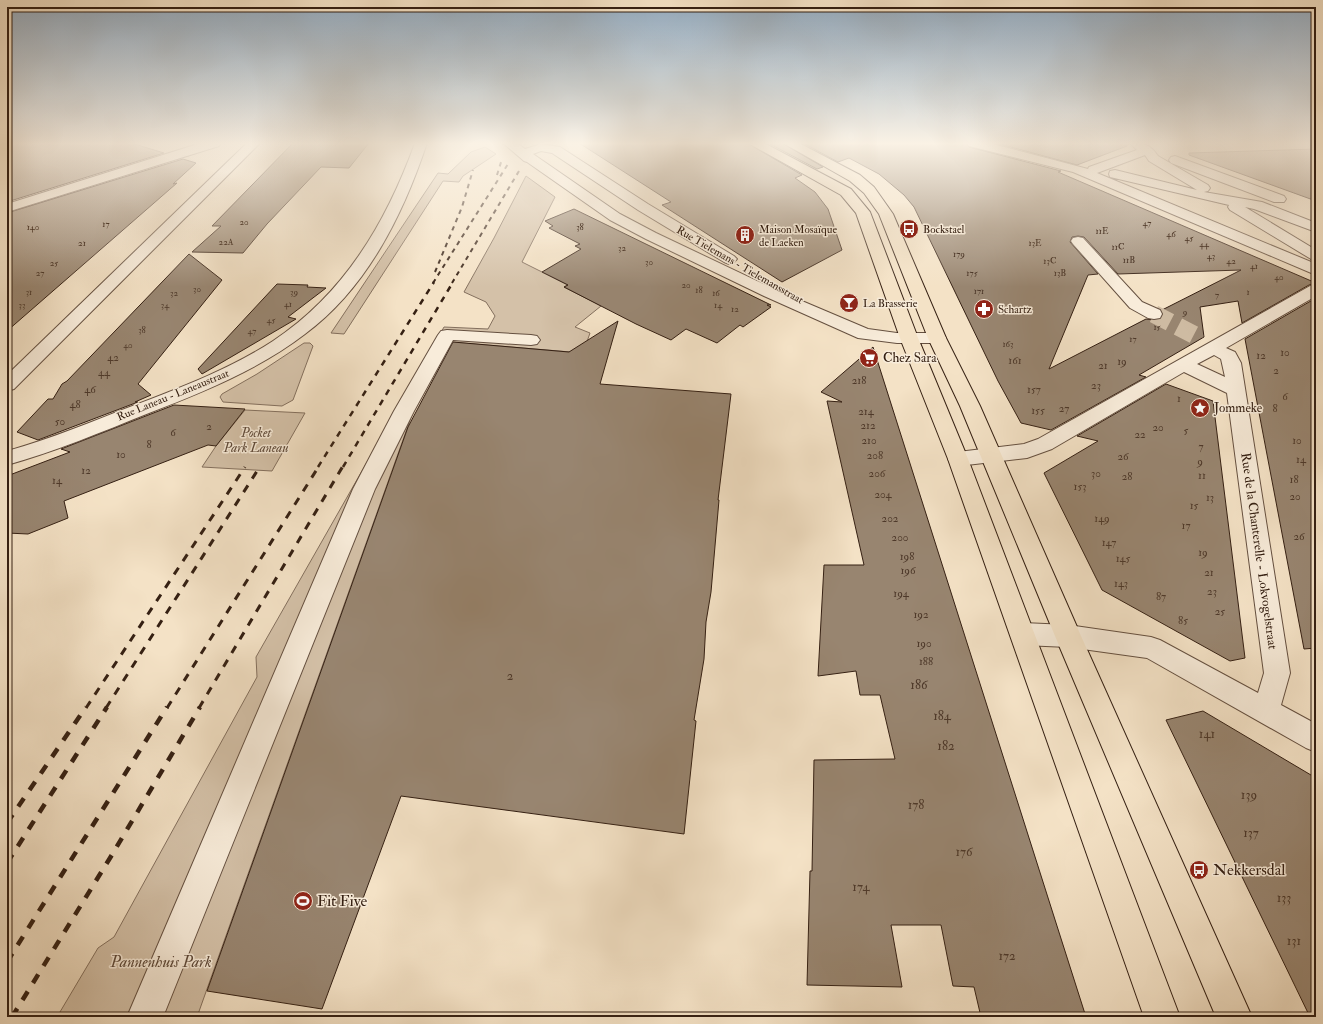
<svg xmlns="http://www.w3.org/2000/svg" width="1323" height="1024" viewBox="0 0 1323 1024" font-family="'IM FELL Double Pica',serif">
	<style>
		.green { fill: #d4c1a8; stroke: #84705e }
		.building { fill: #988570; stroke: #352013; fill-rule: evenodd }
		.lines { fill: none; stroke-linecap: round; stroke-linejoin: round }
		.minor-tunnel { stroke: #cebba2; stroke-width: 18; stroke-dasharray: 18 9; stroke-linecap: butt }
		.minor-casing { stroke: #655040; stroke-width: 2 }
		.major-casing { stroke: #352013; stroke-width: 2 }
		.minor { fill: #f8ecda; fill-rule: evenodd }
		.major { fill: #f4e2c6; fill-rule: evenodd }
		.rail-far3 { stroke: #352013; stroke-width: 2; stroke-dasharray: 4.5 4.5; stroke-linecap: butt }
		.rail-far2 { stroke: #352013; stroke-width: 2.5; stroke-dasharray: 6 6; stroke-linecap: butt }
		.rail-far1 { stroke: #352013; stroke-width: 3; stroke-dasharray: 8 8; stroke-linecap: butt }
		.rail { stroke: #352013; stroke-width: 4.5; stroke-dasharray: 10 10; stroke-linecap: butt }
		.labels { text-anchor: middle; dominant-baseline: central; stroke-width: 3; stroke-linejoin: round; paint-order: stroke }
		.far-number-label { font-size: 9px; fill: #4e392a }
		.far-poi-label { font-size: 11px; fill: #352013; stroke: #f8ecda; text-anchor: start }
		.far-street-label { font-size: 11px; fill: #352013; stroke: #f8ecda }
		.number-label { font-size: 11px; fill: #4e392a }
		.poi-label { font-size: 13px; fill: #352013; stroke: #f8ecda; text-anchor: start }
		.park-label { font-size: 13px; font-style: italic; fill: #5d4838; stroke: #f8ecda }
		.street-label { font-size: 13px; fill: #352013; stroke: #f8ecda }
		.near-number-label { font-size: 13px; fill: #4e392a }
		.near-poi-label { font-size: 16px; fill: #352013; stroke: #f8ecda; text-anchor: start }
		.near-park-label { font-size: 16px; font-style: italic; fill: #5d4838; stroke: #f8ecda }
	</style>
	<rect width="100%" height="100%" fill="#f4e2c6"/>
	<filter id="stains"><feTurbulence type="fractalNoise" baseFrequency=".005" numOctaves="4"/><feColorMatrix values="0 0 0 0 .2 0 0 0 0 .09 0 0 0 0 .02 0 0 0 .5 -.17"/></filter>
	<radialGradient id="worn" r=".72"><stop offset=".6" stop-color="#630" stop-opacity="0"/><stop offset="1" stop-color="#630" stop-opacity=".3"/></radialGradient>
	<g class="green">
		<polygon points="485,147 496,154 463,176 459,182 443,181 344,334 331,333 438,173 448,174 471,152"/>
		<polygon points="526,176 555,197 522,262 568,285 564,287 601,306 575,327 590,333 583,353 450,342 414,409 197,1017 57,1017 98,948 114,937 257,677 256,657 444,327 488,329 495,316 486,302 464,292 494,238"/>
		<polygon points="304,343 310,343 313,346 293,400 282,406 223,402 220,397 222,394 257,374"/>
		<polygon points="245,410 305,413 272,471 202,467 216,446"/>
	</g>
	<g class="building">
		<polygon points="7,143 131,143 164,153 7,202"/>
		<polygon points="293,143 369,143 349,168 321,167 267,224 243,253 192,252 221,226 212,226"/>
		<polygon points="579,143 747,143 802,175 795,178 815,192 828,209 842,250 782,282 662,205 671,202"/>
		<polygon points="768,143 782,143 823,167 817,169"/>
		<path d="M 803,143 L 966,143 L 969,147 L 1061,171 L 1058,172 L 1316,283 L 1309,285 L 1242,323 L 1238,301 L 1200,307 L 1204,337 L 1139,375 L 1146,377 L 1051,430 L 1021,423 L 998,381 L 914,207 L 904,195 L 879,174 L 849,158 L 838,162 ZM 1078,236 L 1084,237 L 1118,274 L 1241,270 L 1162,310 L 1163,315 L 1160,319 L 1154,320 L 1146,319 L 1049,369 L 1088,275 L 1098,274 L 1070,242 L 1072,237 Z"/>
		<polygon points="996,143 1127,143 1127,146 1077,165"/>
		<polygon points="1316,149 1316,201 1189,155 1189,153"/>
		<polygon points="183,159 196,163 173,184 177,183 7,331 7,213"/>
		<polygon points="574,209 771,305 767,305 771,307 743,327 740,325 717,343 686,329 671,340 636,324 564,287 568,285 542,272 581,249 575,246 580,244 549,228 553,226 545,221"/>
		<polygon points="189,254 222,280 138,384 151,395 135,402 138,402 38,440 17,432 48,399 53,399 62,384 67,381"/>
		<polygon points="277,284 308,285 307,287 326,288 288,317 296,319 202,374 198,369"/>
		<polygon points="1316,298 1316,648 1304,649 1245,339"/>
		<polygon points="618,321 600,384 731,394 718,500 719,500 711,592 706,622 704,659 694,720 696,721 684,834 401,796 322,1009 207,991 408,427 453,342 569,352"/>
		<polygon points="873,347 1057,926 1086,1017 981,1017 974,987 953,986 941,925 891,925 902,987 807,985 810,871 812,871 814,760 895,759 880,695 860,695 856,671 818,676 824,565 864,565 827,401 842,402 821,392"/>
		<polygon points="1166,384 1213,401 1245,658 1230,661 1102,590 1044,473 1098,441 1077,436"/>
		<polygon points="174,405 245,409 216,446 208,445 64,501 68,518 28,534 7,533 7,476 70,452 61,449"/>
		<polygon points="1203,711 1316,778 1316,1017 1310,1017 1166,720"/>
	</g>
	<g class="lines">
		<polyline class="minor-tunnel" points="1154,314 1202,339"/>
		<g class="minor-casing">
			<g id="minor">
				<polygon points="201,143 221,143 219,146 7,212 7,204"/>
				<polygon points="247,143 260,143 14,389 7,391 7,375"/>
				<path d="M 415,143 L 427,143 C 403,215 367,288 305,334 C 258,370 203,392 149,413 C 102,432 56,451 7,465 L 7,451 C 51,439 93,421 135,405 C 182,387 230,369 273,341 C 344,294 386,223 415,143 Z"/>
				<polygon points="503,143 517,143 525,149 541,144 560,147 648,204 734,256 737,259 734,262 729,264 724,262 638,210 552,153 541,151 533,154 620,214 656,233 776,290 868,329 897,333 937,333 943,334 946,338 943,342 937,343 897,343 858,338 764,296 646,239 610,220 527,162 524,161"/>
				<path d="M 967,143 L 989,143 L 1088,169 L 1089,167 L 1137,150 L 1130,143 C 1143,143 1150,144 1158,156 L 1208,185 L 1210,188 L 1208,191 L 1204,192 L 1262,202 L 1316,223 L 1316,232 L 1254,209 L 1245,207 L 1316,250 L 1316,261 L 1311,259 L 1230,210 L 1228,207 L 1229,205 L 1110,177 L 1109,174 L 1110,171 L 1115,170 L 1197,190 L 1149,161 L 1145,155 L 1097,173 L 1316,264 L 1316,275 L 1073,172 L 969,146 Z"/>
				<polygon points="1175,156 1284,196 1286,199 1284,202 1274,202 1171,163 1169,160 1171,157"/>
				<polygon points="1078,237 1083,238 1142,302 1160,310 1162,314 1160,318 1154,319 1148,318 1130,308 1073,244 1071,241 1073,238"/>
				<path d="M 1316,284 L 1316,296 L 1226,348 L 1235,352 L 1241,363 L 1290,673 L 1281,705 L 1316,724 L 1316,752 L 1306,748 L 1147,658 L 1068,647 L 1023,645 L 1014,642 L 1010,634 L 1014,626 L 1023,623 L 1068,625 L 1151,637 L 1160,640 L 1258,693 L 1264,673 L 1227,393 L 1184,372 L 1052,449 L 1027,458 L 958,466 L 951,464 L 948,459 L 951,454 L 958,452 L 1024,444 L 1038,439 L 1310,286 ZM 1214,355 L 1221,359 L 1225,377 L 1197,364 Z"/>
				<polygon points="447,330 531,335 537,336 540,340 537,344 531,345 453,340 414,411 375,489 163,1017 127,1017 353,489 394,411 438,335 441,331"/>
			</g>
		</g>
		<g class="major-casing">
			<g id="major">
				<polygon points="748,143 764,143 851,189 870,212 918,338 968,459 1180,1017 1144,1017 948,459 900,338 856,213 841,195"/>
				<polygon points="783,143 799,143 860,175 874,187 893,214 946,338 980,406 1081,636 1252,1017 1216,1017 1055,636 960,406 928,338 879,214 864,193 850,181"/>
			</g>
		</g>
		<use href="#minor" class="minor"/>
		<use href="#major" class="major"/>
		<g class="rail-far3">
			<polyline points="497,175 502,159"/>
			<polyline points="435,272 462,207 473,170"/>
			<polyline points="433,283 508,164"/>
			<polyline points="452,283 519,171"/>
		</g>
		<g class="rail-far2">
			<polyline points="318,467 434,282"/>
			<polyline points="343,467 453,282"/>
		</g>
		<g class="rail-far1">
			<polyline points="86,708 245,467"/>
			<polyline points="106,708 259,468"/>
			<polyline points="167,708 319,466"/>
			<polyline points="199,708 343,466"/>
		</g>
		<g class="rail">
			<polyline points="7,823 86,707"/>
			<polyline points="7,863 107,707"/>
			<polyline points="7,962 167,707"/>
			<polyline points="12,1017 110,858 200,707"/>
		</g>
	</g>
	<linearGradient id="sky" x2="0" y2="1"><stop stop-color="#93acc2"/><stop offset="0.5" stop-color="#faf2e5"/><stop offset="1" stop-color="#faf2e5" stop-opacity="0"/></linearGradient>
	<rect width="1323" height="287" fill="url(#sky)"/>
	<defs>
		<g id="bus-disc" transform="scale(1)"><circle r="9.5" fill="#8f2418" stroke="#f8ecda"/><path d="M-5-6H5V4H4V6H2V4H-2V6H-4V4H-5ZM-3.5-4V0h7V-4ZM-3.5 1.2v1.5H-2V1.2ZM2 1.2v1.5H3.5V1.2Z" fill="#fff"/></g>
		<g id="building-disc" transform="scale(1)"><circle r="9.5" fill="#8f2418" stroke="#f8ecda"/><path d="M-4-6H4V6H1V3H-1V6H-4ZM-2.5-4.3h1.7v1.8h-1.7ZM.8-4.3h1.7v1.8H.8ZM-2.5-1h1.7V.8h-1.7ZM.8-1h1.7V.8H.8Z" fill="#fff"/></g>
		<g id="bar-disc" transform="scale(1)"><circle r="9.5" fill="#8f2418" stroke="#f8ecda"/><path d="M-6-5H6L.8 .8V4.5H3.5V6h-7V4.5H-.8V.8Z" fill="#fff"/></g>
		<g id="pharmacy-disc" transform="scale(1)"><circle r="9.5" fill="#8f2418" stroke="#f8ecda"/><path d="M-2-6h4v4h4v4h-4v4h-4v-4h-4v-4h4Z" fill="#fff"/></g>
		<g id="supermarket-disc" transform="scale(1)"><circle r="9.5" fill="#8f2418" stroke="#f8ecda"/><path d="M-6-5.5h2.5l.6 2H6L4.5 2H-2.5L-4.4-4H-6ZM-1.5 3.2a1.3 1.3 0 1 0 .1 0ZM3 3.2a1.3 1.3 0 1 0 .1 0Z" fill="#fff"/></g>
		<g id="sight-disc" transform="scale(1)"><circle r="9.5" fill="#8f2418" stroke="#f8ecda"/><path d="M0-6L1.8-2.2L6-1.7L2.9 1.2L3.7 5.4L0 3.3L-3.7 5.4L-2.9 1.2L-6-1.7L-1.8-2.2Z" fill="#fff"/></g>
		<g id="stadium-disc" transform="scale(1)"><circle r="9.5" fill="#8f2418" stroke="#f8ecda"/><path d="M0-5a6.5 5 0 1 0 0 10a6.5 5 0 1 0 0-10ZM-3.5-1.8h7v3.6h-7Z" fill="#fff"/></g>
	</defs>
	<g fill-rule="evenodd">
		<use href="#bus-disc" x="909" y="229"/>
		<use href="#building-disc" x="745" y="235"/>
		<use href="#bar-disc" x="849" y="303"/>
		<use href="#pharmacy-disc" x="984" y="309"/>
		<use href="#supermarket-disc" x="869" y="358"/>
		<use href="#sight-disc" x="1200" y="408"/>
		<use href="#bus-disc" x="1199" y="870"/>
		<use href="#stadium-disc" x="303" y="901"/>
	</g>
	<g class="labels">
		<g class="far-number-label">
			<text x="244" y="222">20</text>
			<text x="1147" y="223">47</text>
			<text x="106" y="224">17</text>
			<text x="33" y="227">140</text>
			<text x="580" y="227">38</text>
			<text x="1102" y="231">11E</text>
			<text x="1171" y="234">46</text>
			<text x="1189" y="238">45</text>
			<text x="226" y="242">22A</text>
			<text x="82" y="243">21</text>
			<text x="1035" y="243">13E</text>
			<text x="1204" y="244">44</text>
			<text x="1118" y="247">11C</text>
			<text x="622" y="248">32</text>
			<text x="959" y="254">179</text>
			<text x="1211" y="256">43</text>
			<text x="1129" y="260">11B</text>
			<text x="1050" y="261">13C</text>
			<text x="1231" y="261">42</text>
			<text x="649" y="262">30</text>
			<text x="54" y="263">25</text>
			<text x="1254" y="266">41</text>
			<text x="40" y="273">27</text>
			<text x="972" y="273">175</text>
			<text x="1060" y="273">13B</text>
			<text x="1279" y="277">40</text>
			<text x="686" y="285">20</text>
			<text x="197" y="289">30</text>
			<text x="699" y="290">18</text>
			<text x="979" y="291">171</text>
			<text x="29" y="292">31</text>
			<text x="294" y="292">39</text>
			<text x="1248" y="292">1</text>
			<text x="174" y="293">32</text>
			<text x="716" y="293">16</text>
			<text x="1217" y="295">7</text>
			<text x="288" y="304">41</text>
			<text x="22" y="305">33</text>
			<text x="165" y="305">34</text>
			<text x="718" y="305">14</text>
			<text x="735" y="309">12</text>
			<text x="1185" y="312">9</text>
			<text x="271" y="320">45</text>
			<text x="1157" y="327">15</text>
			<text x="142" y="330">38</text>
			<text x="252" y="331">47</text>
			<text x="1133" y="339">17</text>
			<text x="1008" y="344">163</text>
			<text x="128" y="345">40</text>
		</g>
		<g class="far-poi-label">
			<text x="759" y="229">Maison Mosaïque<tspan x="759" dy="13">de Laeken</tspan></text>
			<text x="923" y="229">Bockstael</text>
			<text x="863" y="303">La Brasserie</text>
			<text x="998" y="309">Schartz</text>
		</g>
		<g class="far-street-label">
			<text transform="translate(740 265) rotate(30)">Rue Tielemans - Tielemansstraat</text>
			<text transform="translate(173 395) rotate(-22)">Rue Laneau - Laneaustraat</text>
		</g>
		<g class="number-label">
			<text x="1285" y="352">10</text>
			<text x="1261" y="355">12</text>
			<text x="113" y="357">42</text>
			<text x="1015" y="360">161</text>
			<text x="1122" y="361">19</text>
			<text x="1103" y="365">21</text>
			<text x="1276" y="370">2</text>
			<text x="104" y="372">44</text>
			<text x="859" y="380">218</text>
			<text x="1096" y="385">23</text>
			<text x="90" y="389">46</text>
			<text x="1034" y="389">157</text>
			<text x="1285" y="396">6</text>
			<text x="1179" y="398">1</text>
			<text x="75" y="404">48</text>
			<text x="1064" y="408">27</text>
			<text x="1275" y="408">8</text>
			<text x="1038" y="410">155</text>
			<text x="866" y="411">214</text>
			<text x="60" y="421">50</text>
			<text x="868" y="425">212</text>
			<text x="209" y="426">2</text>
			<text x="1158" y="427">20</text>
			<text x="1186" y="430">5</text>
			<text x="173" y="432">6</text>
			<text x="1140" y="434">22</text>
			<text x="869" y="440">210</text>
			<text x="1297" y="440">10</text>
			<text x="149" y="444">8</text>
			<text x="1201" y="446">7</text>
			<text x="121" y="454">10</text>
			<text x="875" y="455">208</text>
			<text x="1123" y="456">26</text>
			<text x="1301" y="459">14</text>
			<text x="1200" y="461">9</text>
			<text x="86" y="470">12</text>
			<text x="877" y="473">206</text>
			<text x="1096" y="473">30</text>
			<text x="1202" y="475">11</text>
			<text x="1127" y="476">28</text>
			<text x="1294" y="479">18</text>
			<text x="57" y="480">14</text>
			<text x="1080" y="486">153</text>
			<text x="883" y="494">204</text>
			<text x="1295" y="496">20</text>
			<text x="1210" y="497">13</text>
			<text x="1194" y="505">15</text>
			<text x="890" y="518">202</text>
			<text x="1102" y="518">149</text>
			<text x="1186" y="525">17</text>
			<text x="1299" y="536">26</text>
			<text x="900" y="537">200</text>
			<text x="1109" y="542">147</text>
			<text x="1203" y="552">19</text>
			<text x="907" y="556">198</text>
			<text x="1123" y="558">145</text>
			<text x="908" y="570">196</text>
			<text x="1209" y="572">21</text>
			<text x="1121" y="583">143</text>
			<text x="1212" y="591">23</text>
			<text x="901" y="593">194</text>
			<text x="1161" y="596">87</text>
			<text x="1220" y="611">25</text>
			<text x="921" y="614">192</text>
			<text x="1183" y="620">85</text>
			<text x="924" y="643">190</text>
			<text x="926" y="661">188</text>
		</g>
		<g class="poi-label">
			<text x="883" y="358">Chez Sara</text>
			<text x="1214" y="408">Jommeke</text>
		</g>
		<g class="park-label">
			<text x="256" y="433">Pocket<tspan x="256" dy="15">Park Laneau</tspan></text>
		</g>
		<g class="street-label">
			<text transform="translate(1259 551) rotate(82)">Rue de la Chanterelle - Lokvogelstraat</text>
		</g>
		<g class="near-number-label">
			<text x="510" y="676">2</text>
			<text x="919" y="685">186</text>
			<text x="942" y="716">184</text>
			<text x="1207" y="734">141</text>
			<text x="946" y="746">182</text>
			<text x="1249" y="795">139</text>
			<text x="916" y="805">178</text>
			<text x="1251" y="833">137</text>
			<text x="964" y="852">176</text>
			<text x="861" y="887">174</text>
			<text x="1284" y="898">133</text>
			<text x="1294" y="941">131</text>
			<text x="1007" y="956">172</text>
		</g>
		<g class="near-poi-label">
			<text x="1213" y="870">Nekkersdal</text>
			<text x="317" y="901">Fit Five</text>
		</g>
		<g class="near-park-label">
			<text x="161" y="962">Pannenhuis Park</text>
		</g>
	</g>
	<rect width="1323" height="1024" fill="none" stroke="#f4e2c6" stroke-width="24"/>
	<rect x="8" y="8" width="1307" height="1008" fill="none" stroke="#352013" stroke-width="2"/>
	<rect x="12" y="12" width="1299" height="1000" fill="none" stroke="#352013"/>
	<rect width="100%" height="100%" filter="url(#stains)"/>
	<rect width="100%" height="100%" fill="url(#worn)"/>
</svg>
